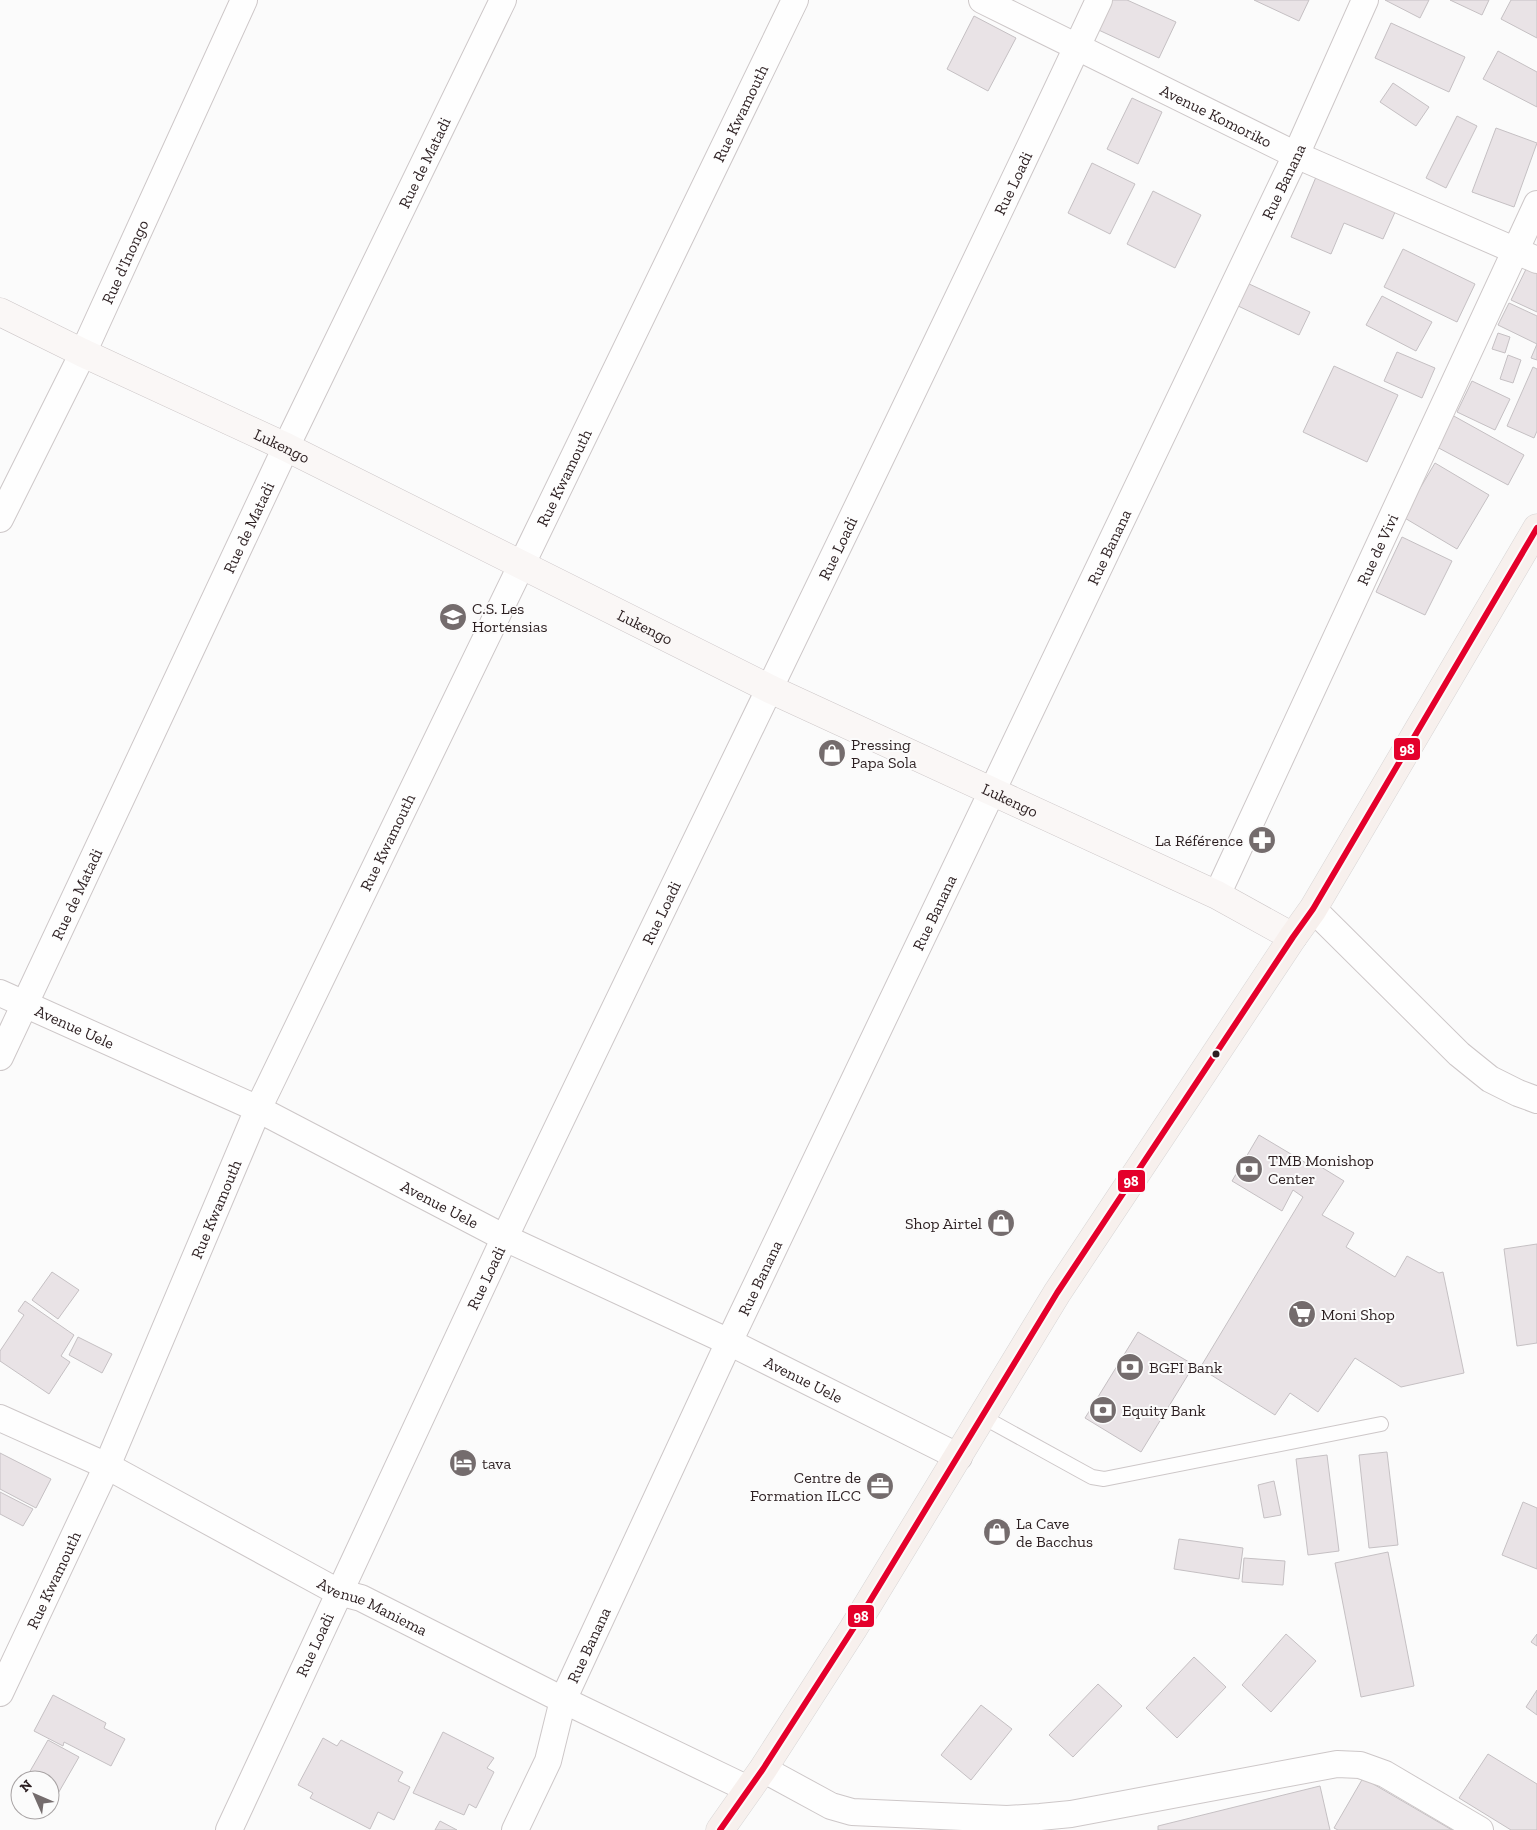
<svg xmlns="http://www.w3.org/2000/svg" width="1537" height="1830" viewBox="0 0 1537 1830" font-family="'Zilla Slab',serif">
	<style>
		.building { fill: #e9e3e6; stroke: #c5c0c3 }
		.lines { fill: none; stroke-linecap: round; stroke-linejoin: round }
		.lane-casing { stroke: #cdc7c8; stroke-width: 16 }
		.street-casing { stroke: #cdc7c8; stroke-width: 28 }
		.secondary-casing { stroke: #cdc7c8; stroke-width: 29 }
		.primary-casing { stroke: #d7d5d5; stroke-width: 29 }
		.lane { stroke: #fefefe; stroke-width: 14 }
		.street { stroke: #fefefe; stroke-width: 26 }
		.secondary { stroke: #faf7f6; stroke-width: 28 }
		.primary { stroke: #f7f0ed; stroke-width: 28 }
		.bus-1-casing { stroke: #fbfbfb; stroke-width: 10 }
		.bus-1 { stroke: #e4002b; stroke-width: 6 }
		.bus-dot { fill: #2c1f21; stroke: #fbfbfb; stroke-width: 2 }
		.labels { text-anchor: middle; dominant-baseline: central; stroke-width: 4; stroke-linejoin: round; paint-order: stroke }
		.street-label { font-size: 16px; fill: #2c1f21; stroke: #fbfbfb }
		.poi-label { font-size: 16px; fill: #2c1f21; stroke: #fbfbfb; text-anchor: start }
		.line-badge { stroke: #fbfbfb; stroke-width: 2 }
		.badge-label { font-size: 14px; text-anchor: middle; font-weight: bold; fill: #fff }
	</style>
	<rect width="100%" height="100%" fill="#fbfbfb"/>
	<g class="building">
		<polygon points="1102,0 1127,0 1176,22 1159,58 1090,26"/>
		<polygon points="1254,0 1309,0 1299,21"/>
		<polygon points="1385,0 1429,0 1420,18"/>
		<polygon points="1450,0 1489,0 1482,15"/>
		<polygon points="1511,0 1537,0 1537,38 1501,19"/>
		<polygon points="974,16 1016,38 988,91 947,69"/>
		<polygon points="1391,23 1465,57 1449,92 1375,58"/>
		<polygon points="1498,51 1537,72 1537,107 1483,79"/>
		<polygon points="1393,83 1429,107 1416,126 1380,102"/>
		<polygon points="1132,98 1162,112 1138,164 1107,149"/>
		<polygon points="1457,116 1477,126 1446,188 1426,178"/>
		<polygon points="1496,128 1537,143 1514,207 1472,192"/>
		<polygon points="1092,163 1135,184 1110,234 1068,213"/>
		<polygon points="1316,177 1396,210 1383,239 1344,223 1331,254 1291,237"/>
		<polygon points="1153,191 1201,215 1175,268 1127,244"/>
		<polygon points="1403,249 1475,284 1457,322 1384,287"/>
		<polygon points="1529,263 1537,267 1537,312 1511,300"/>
		<polygon points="1247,283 1310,312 1299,335 1236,305"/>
		<polygon points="1382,296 1432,322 1416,351 1366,325"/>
		<polygon points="1509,303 1537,316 1537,344 1498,325"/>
		<polygon points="1498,333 1510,337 1505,353 1492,349"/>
		<polygon points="1537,344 1537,360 1531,358"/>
		<polygon points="1397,352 1435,368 1422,398 1384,381"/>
		<polygon points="1508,355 1521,360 1513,383 1500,379"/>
		<polygon points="1334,366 1398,395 1367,462 1303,432"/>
		<polygon points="1533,367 1537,369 1537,431 1534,438 1507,426"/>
		<polygon points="1472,381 1510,399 1495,430 1457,412"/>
		<polygon points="1452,415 1524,455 1508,485 1435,446"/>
		<polygon points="1435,463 1489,495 1457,549 1403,517"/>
		<polygon points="1402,537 1452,561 1425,615 1376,592"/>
		<polygon points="1259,1135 1311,1166 1313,1162 1344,1181 1322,1215 1354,1233 1346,1247 1395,1277 1407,1256 1439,1273 1443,1272 1464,1373 1401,1387 1355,1358 1318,1412 1290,1393 1275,1415 1200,1368 1303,1197 1293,1190 1282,1211 1232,1181"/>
		<polygon points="1537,1244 1537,1343 1517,1346 1504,1249"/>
		<polygon points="52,1272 79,1290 58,1319 32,1300"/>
		<polygon points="25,1301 74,1335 61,1356 70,1362 49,1394 0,1361 0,1351 24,1315 18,1311"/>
		<polygon points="1138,1332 1194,1365 1141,1452 1085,1418"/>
		<polygon points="78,1337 112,1354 102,1373 69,1355"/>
		<polygon points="1387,1452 1398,1545 1369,1548 1359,1455"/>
		<polygon points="0,1453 51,1479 36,1508 0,1489"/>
		<polygon points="1327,1455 1339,1551 1308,1555 1296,1459"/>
		<polygon points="1274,1481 1281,1515 1264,1518 1258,1485"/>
		<polygon points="0,1492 33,1509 23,1526 0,1514"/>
		<polygon points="1523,1502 1537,1508 1537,1569 1502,1555"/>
		<polygon points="1179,1539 1243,1548 1239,1579 1174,1569"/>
		<polygon points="1388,1552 1414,1686 1361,1697 1335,1563"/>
		<polygon points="1244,1558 1285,1561 1283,1585 1242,1582"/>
		<polygon points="1286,1634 1316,1661 1271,1712 1242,1685"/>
		<polygon points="1537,1634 1537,1646 1531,1642"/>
		<polygon points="1194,1657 1226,1687 1177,1738 1146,1708"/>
		<polygon points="1098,1684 1122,1706 1073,1757 1049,1735"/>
		<polygon points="1537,1690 1537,1715 1526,1707"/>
		<polygon points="53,1695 106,1723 104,1728 125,1739 111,1766 64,1742 63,1746 34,1731"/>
		<polygon points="981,1705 1012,1729 971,1780 941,1755"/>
		<polygon points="443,1732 494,1758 487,1768 494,1772 476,1808 469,1804 464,1815 413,1793"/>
		<polygon points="323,1738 337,1746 341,1740 403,1772 398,1781 410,1787 394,1820 378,1812 370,1829 310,1798 313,1793 298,1785"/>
		<polygon points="48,1740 79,1757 56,1797 50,1794 50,1780 25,1780"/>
		<polygon points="1488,1754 1537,1784 1537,1830 1511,1830 1459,1798"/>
		<polygon points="1363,1778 1452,1830 1338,1830 1334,1828"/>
		<polygon points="1320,1786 1330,1830 1158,1830 1158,1826"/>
		<polygon points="440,1821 457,1830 435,1830"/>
	</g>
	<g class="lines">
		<g class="lane-casing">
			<polyline id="lane" points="983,1417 1081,1471 1092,1477 1104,1479 1381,1424"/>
		</g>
		<g class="street-casing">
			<g id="street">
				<path id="s1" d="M 982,0 L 1296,155 L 1537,260"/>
				<path id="s2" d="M 0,519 L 83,353 L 244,0"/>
				<path id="s3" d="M 1217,895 L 1537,204"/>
				<polyline points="1313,909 1459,1054 1490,1079 1518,1093 1537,1100"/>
				<path id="s4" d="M 0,993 L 258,1109 L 505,1238 L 729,1342 L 959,1457"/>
				<path id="s5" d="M 0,1057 L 286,447 L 503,0"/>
				<path id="s6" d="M 0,1418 L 107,1466 L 338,1592 L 361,1598 L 563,1700 L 748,1789"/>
				<path id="s7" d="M 0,1693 L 107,1466 L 258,1109 L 795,0"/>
				<polyline points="763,1769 831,1806 852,1812 1007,1819 1040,1817 1071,1814 1337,1764 1360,1765 1385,1774 1480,1830"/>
				<path id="s8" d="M 229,1830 C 320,1632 411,1435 504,1239 C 701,826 905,415 1099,0"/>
				<path id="s9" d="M 515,1830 L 548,1761 L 563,1700 L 729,1342 L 1296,155 L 1365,0"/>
			</g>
		</g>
		<g class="secondary-casing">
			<g id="secondary">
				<path id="s10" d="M 0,312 L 83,353 L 286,447 L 770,689 L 1217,895 L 1293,937"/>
			</g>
		</g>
		<g class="primary-casing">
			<polyline id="primary" points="720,1830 763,1769 853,1629 1057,1293 1293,937 1313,909 1537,528"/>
		</g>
		<use href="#lane" class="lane"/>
		<use href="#street" class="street"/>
		<use href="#secondary" class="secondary"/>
		<use href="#primary" class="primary"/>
		<g class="bus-1-casing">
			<polyline id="bus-1" points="720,1830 763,1769 853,1629 1057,1293 1293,937 1313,909 1537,528"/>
		</g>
		<use href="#bus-1" class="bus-1"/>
	</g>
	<defs>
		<g id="school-disc" transform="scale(1.4375)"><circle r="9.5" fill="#746c6d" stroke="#fbfbfb"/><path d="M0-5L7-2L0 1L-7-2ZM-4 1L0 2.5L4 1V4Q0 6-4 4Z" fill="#fff"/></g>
		<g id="shop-disc" transform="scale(1.4375)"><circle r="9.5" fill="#746c6d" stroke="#fbfbfb"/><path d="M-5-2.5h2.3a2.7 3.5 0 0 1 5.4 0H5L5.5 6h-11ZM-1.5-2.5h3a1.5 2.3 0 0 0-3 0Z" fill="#fff"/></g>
		<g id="pharmacy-disc" transform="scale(1.4375)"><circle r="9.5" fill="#746c6d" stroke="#fbfbfb"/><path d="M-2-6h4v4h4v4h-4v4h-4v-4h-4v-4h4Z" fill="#fff"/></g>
		<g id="bank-disc" transform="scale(1.4375)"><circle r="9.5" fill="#746c6d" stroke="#fbfbfb"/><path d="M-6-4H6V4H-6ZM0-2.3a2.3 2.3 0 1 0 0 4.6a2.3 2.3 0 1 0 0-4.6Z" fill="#fff"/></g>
		<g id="supermarket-disc" transform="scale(1.4375)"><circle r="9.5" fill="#746c6d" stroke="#fbfbfb"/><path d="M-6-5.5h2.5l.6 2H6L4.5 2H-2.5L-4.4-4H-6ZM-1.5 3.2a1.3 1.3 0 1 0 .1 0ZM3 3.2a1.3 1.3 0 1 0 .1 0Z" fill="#fff"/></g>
		<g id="hotel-disc" transform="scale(1.4375)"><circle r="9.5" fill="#746c6d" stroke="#fbfbfb"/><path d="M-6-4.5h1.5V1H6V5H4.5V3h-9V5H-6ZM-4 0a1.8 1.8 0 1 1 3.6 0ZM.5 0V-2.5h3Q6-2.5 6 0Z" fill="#fff"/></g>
		<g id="office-disc" transform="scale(1.4375)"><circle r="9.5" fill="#746c6d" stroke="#fbfbfb"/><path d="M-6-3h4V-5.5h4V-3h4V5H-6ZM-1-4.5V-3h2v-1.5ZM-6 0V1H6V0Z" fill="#fff"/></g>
	</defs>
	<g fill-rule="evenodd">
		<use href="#school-disc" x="453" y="617"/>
		<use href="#shop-disc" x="832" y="753"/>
		<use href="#pharmacy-disc" x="1262" y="840"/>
		<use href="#bank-disc" x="1249" y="1169"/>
		<use href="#shop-disc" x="1001" y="1223"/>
		<use href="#supermarket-disc" x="1302" y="1314"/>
		<use href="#bank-disc" x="1130" y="1367"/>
		<use href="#bank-disc" x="1103" y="1410"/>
		<use href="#hotel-disc" x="463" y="1463"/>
		<use href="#office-disc" x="880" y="1486"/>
		<use href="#shop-disc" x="997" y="1532"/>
	</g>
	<circle class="bus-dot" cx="1216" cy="1054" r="4.5"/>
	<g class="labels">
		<g class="street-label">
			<text stroke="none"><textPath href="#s7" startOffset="1745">Rue Kwamouth</textPath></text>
			<text stroke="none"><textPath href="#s1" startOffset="261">Avenue Komoriko</textPath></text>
			<text stroke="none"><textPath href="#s5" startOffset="990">Rue de Matadi</textPath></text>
			<text stroke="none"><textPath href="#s9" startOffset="1820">Rue Banana</textPath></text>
			<text stroke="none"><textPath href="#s8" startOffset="1824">Rue Loadi</textPath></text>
			<text stroke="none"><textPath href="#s2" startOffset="286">Rue d'Inongo</textPath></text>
			<text stroke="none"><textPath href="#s10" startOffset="312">Lukengo</textPath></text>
			<text stroke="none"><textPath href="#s7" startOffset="1340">Rue Kwamouth</textPath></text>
			<text stroke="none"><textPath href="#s5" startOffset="585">Rue de Matadi</textPath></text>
			<text stroke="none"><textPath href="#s9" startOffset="1415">Rue Banana</textPath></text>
			<text stroke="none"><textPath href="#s8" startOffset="1419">Rue Loadi</textPath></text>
			<text stroke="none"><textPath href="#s3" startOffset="381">Rue de Vivi</textPath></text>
			<text stroke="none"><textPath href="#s10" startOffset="718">Lukengo</textPath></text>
			<text stroke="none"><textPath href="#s10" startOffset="1122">Lukengo</textPath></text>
			<text stroke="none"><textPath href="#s7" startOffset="935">Rue Kwamouth</textPath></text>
			<text stroke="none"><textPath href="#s5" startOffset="180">Rue de Matadi</textPath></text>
			<text stroke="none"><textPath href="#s9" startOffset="1010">Rue Banana</textPath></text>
			<text stroke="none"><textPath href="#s8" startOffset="1014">Rue Loadi</textPath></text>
			<text stroke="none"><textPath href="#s4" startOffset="82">Avenue Uele</textPath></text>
			<text stroke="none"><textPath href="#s4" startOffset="488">Avenue Uele</textPath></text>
			<text stroke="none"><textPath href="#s7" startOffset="530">Rue Kwamouth</textPath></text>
			<text stroke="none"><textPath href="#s9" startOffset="605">Rue Banana</textPath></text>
			<text stroke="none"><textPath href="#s8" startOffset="609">Rue Loadi</textPath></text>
			<text stroke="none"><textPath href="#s4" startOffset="892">Avenue Uele</textPath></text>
			<text stroke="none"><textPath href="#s7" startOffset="125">Rue Kwamouth</textPath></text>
			<text stroke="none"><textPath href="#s6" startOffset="418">Avenue Maniema</textPath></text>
			<text stroke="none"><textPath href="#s8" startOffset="204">Rue Loadi</textPath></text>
			<text stroke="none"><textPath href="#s9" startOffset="200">Rue Banana</textPath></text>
		</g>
		<g class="poi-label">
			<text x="472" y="608">C.S. Les<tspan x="472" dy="18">Hortensias</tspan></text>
			<text x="851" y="744">Pressing<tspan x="851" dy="18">Papa Sola</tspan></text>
			<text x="1243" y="840" text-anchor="end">La Référence</text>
			<text x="1268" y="1160">TMB Monishop<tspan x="1268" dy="18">Center</tspan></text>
			<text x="982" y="1223" text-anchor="end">Shop Airtel</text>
			<text x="1321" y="1314">Moni Shop</text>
			<text x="1149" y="1367">BGFI Bank</text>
			<text x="1122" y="1410">Equity Bank</text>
			<text x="482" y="1463">tava</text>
			<text x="861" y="1477" text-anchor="end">Centre de<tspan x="861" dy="18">Formation ILCC</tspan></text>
			<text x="1016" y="1523">La Cave<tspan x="1016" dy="18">de Bacchus</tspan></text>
		</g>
	</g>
	<g class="line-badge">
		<rect x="1393" y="737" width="28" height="24" rx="5" fill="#e4002b"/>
		<rect x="1117" y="1169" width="29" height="24" rx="5" fill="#e4002b"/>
		<rect x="847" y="1604" width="28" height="24" rx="5" fill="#e4002b"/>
	</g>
	<g class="badge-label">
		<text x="1407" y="754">98</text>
		<text x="1131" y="1186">98</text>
		<text x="861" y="1621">98</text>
	</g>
	<g transform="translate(35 1795) rotate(315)"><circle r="24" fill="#fbfbfb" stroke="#a8a3a4"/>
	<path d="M0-4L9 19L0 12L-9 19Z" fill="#746c6d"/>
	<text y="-8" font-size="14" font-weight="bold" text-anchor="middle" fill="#2c1f21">N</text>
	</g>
</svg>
